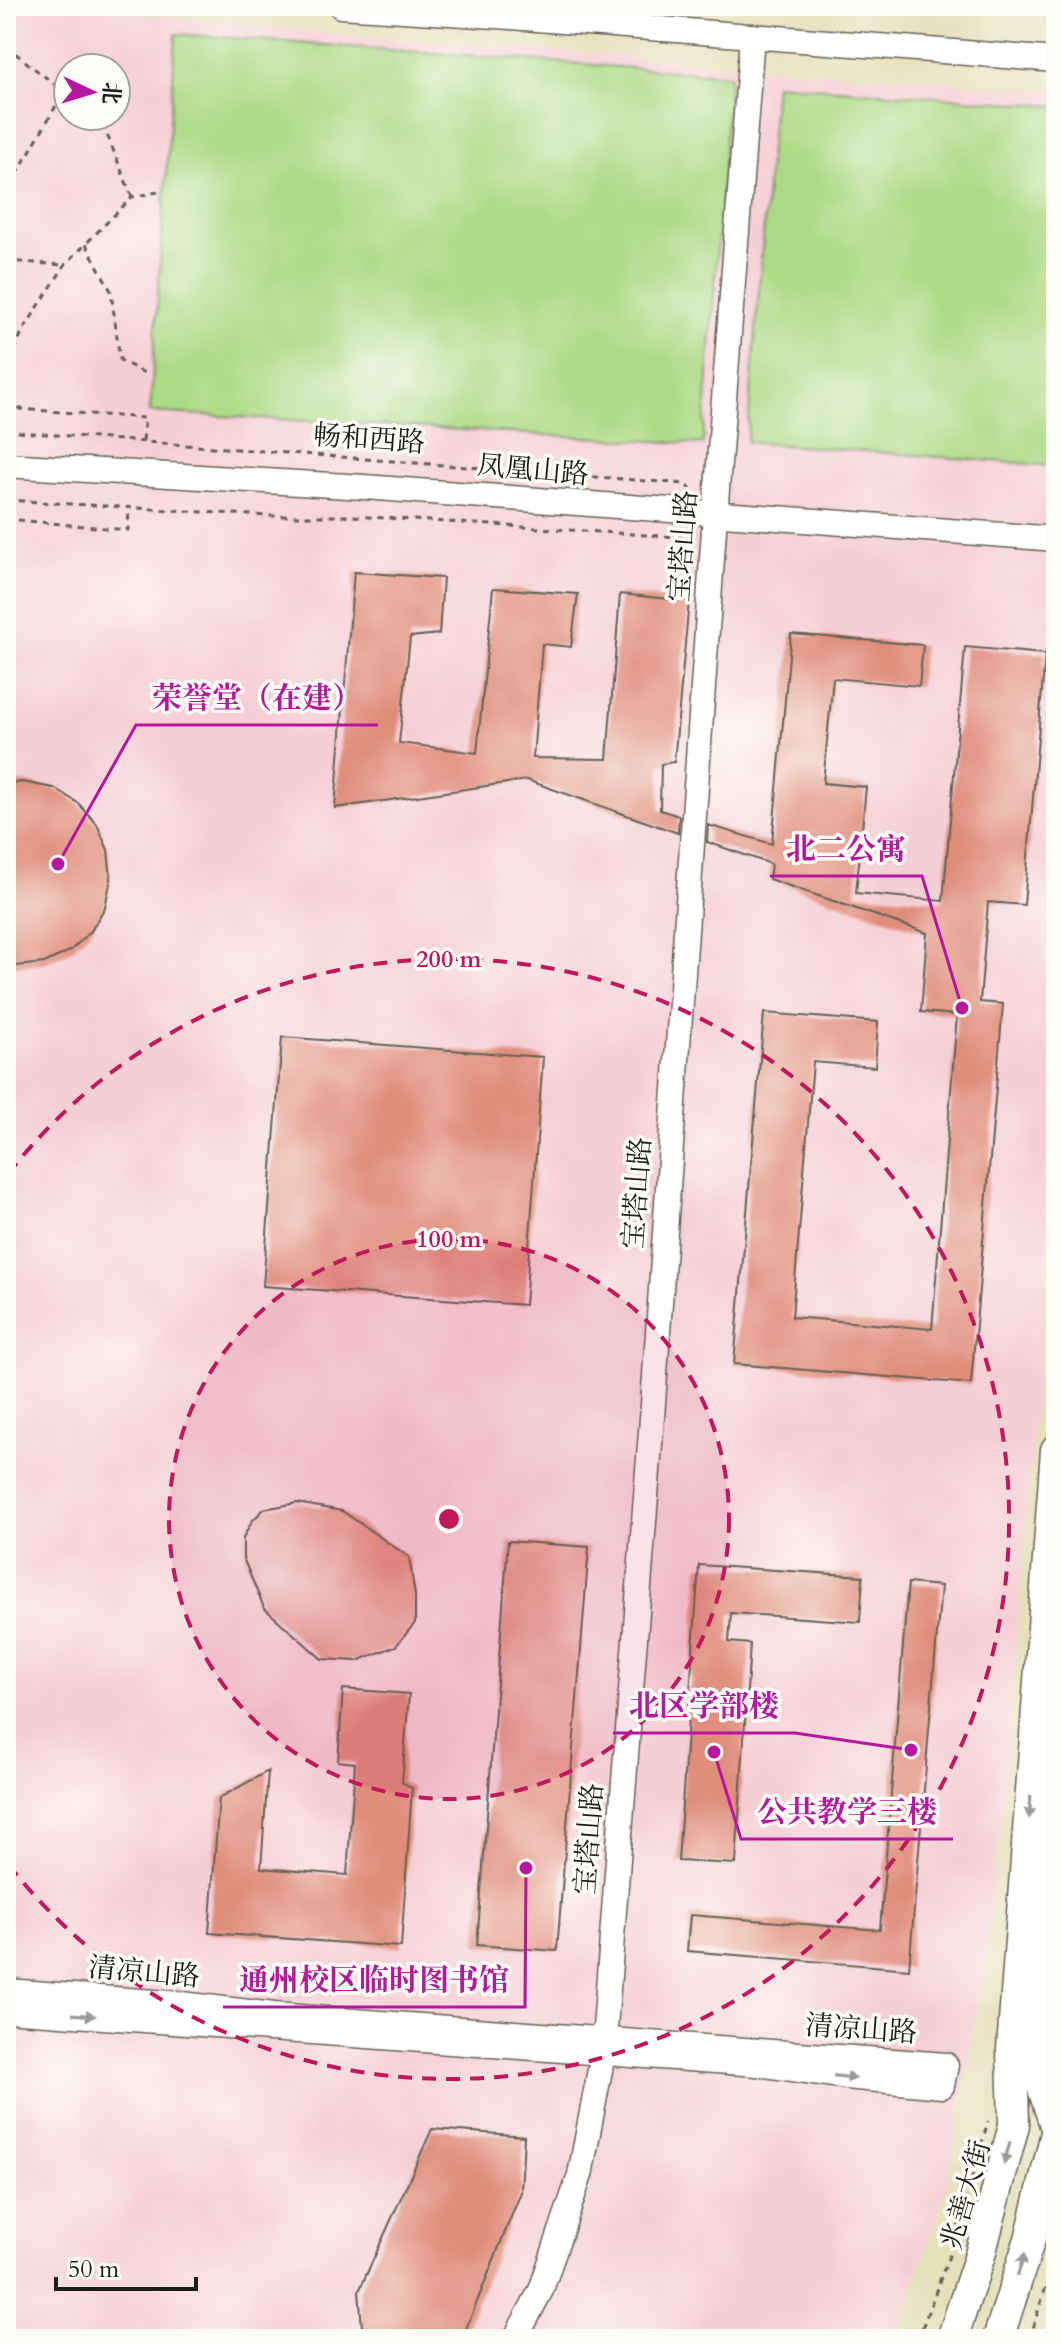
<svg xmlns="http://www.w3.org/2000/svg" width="1062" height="2345" viewBox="0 0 1062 2345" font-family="Cardo,'Noto Serif SC',serif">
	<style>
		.built { fill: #f6cfd6; fill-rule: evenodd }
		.green { fill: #adda86; stroke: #647b51; stroke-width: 2 }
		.building { fill: #e08d7b }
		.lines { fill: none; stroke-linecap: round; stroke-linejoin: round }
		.minor-casing { stroke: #636154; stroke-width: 27 }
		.major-casing { stroke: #636154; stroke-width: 33 }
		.path { stroke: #636154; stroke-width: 3; stroke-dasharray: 6 6; stroke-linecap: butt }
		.minor { stroke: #fff; stroke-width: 24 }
		.major { stroke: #fff; stroke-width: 30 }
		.oneway { fill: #999 }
		.ring { fill: none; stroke: #c2185b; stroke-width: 4; stroke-dasharray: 14 10 }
		.labels { text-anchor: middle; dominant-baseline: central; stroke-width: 7; stroke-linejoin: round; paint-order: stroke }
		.street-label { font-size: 28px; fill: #1c1c1c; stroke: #fdfcf7 }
		.centre { fill: #c2185b; stroke: #fdfcf7; stroke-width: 4 }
		.ring-label { font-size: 24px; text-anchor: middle; font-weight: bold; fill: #c2185b; stroke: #fdfcf7; stroke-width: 7; stroke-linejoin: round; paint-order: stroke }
		.leader { fill: none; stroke: #b5179e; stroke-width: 3 }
		.callout-dot { fill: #b5179e; stroke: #fdfcf7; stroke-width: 3 }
		.callout-label { font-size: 30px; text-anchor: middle; font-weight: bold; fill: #b5179e; stroke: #fdfcf7; stroke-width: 7; stroke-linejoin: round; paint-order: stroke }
	</style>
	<rect width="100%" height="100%" fill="#fdfcf7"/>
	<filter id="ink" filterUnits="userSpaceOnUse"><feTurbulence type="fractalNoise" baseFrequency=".0125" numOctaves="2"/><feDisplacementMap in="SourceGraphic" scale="16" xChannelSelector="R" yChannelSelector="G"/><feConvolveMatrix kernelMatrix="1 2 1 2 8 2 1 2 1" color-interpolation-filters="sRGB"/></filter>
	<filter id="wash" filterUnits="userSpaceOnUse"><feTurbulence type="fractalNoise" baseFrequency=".006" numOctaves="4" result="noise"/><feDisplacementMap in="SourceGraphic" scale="32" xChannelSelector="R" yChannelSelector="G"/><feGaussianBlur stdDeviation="1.8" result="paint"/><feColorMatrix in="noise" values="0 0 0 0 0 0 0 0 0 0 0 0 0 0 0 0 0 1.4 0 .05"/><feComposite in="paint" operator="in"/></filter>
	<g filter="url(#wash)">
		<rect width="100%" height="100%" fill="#e6e0bb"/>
		<path class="built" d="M 6,6 L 126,6 L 147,15 L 361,36 L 1056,91 L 1056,1140 L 1003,1804 L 985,1960 L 946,2189 L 895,2339 L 6,2339 ZM 68,68 L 116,68 L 116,116 L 68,116 Z"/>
		<g class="green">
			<polygon points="176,34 730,75 703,444 150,412"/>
			<polygon points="775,84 1056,106 1056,466 747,442"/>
		</g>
		<g id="blocks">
			<g class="building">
				<polygon points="354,572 443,578 439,634 410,637 399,743 477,753 493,588 578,594 571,647 542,644 533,758 607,759 620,594 689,601 674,762 661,764 660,810 679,816 678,833 527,780 335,808"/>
				<polygon points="791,634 923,645 919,686 833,678 823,783 866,787 856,893 943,901 965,647 1045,654 1024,905 988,902 980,1002 1003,1004 971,1384 734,1364 764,1013 878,1022 875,1067 813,1062 792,1317 932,1329 957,1015 921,1012 927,933 769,879 771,864 707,842 708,825 772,844"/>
				<polygon points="22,782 54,788 78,803 97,824 108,850 111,879 105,907 91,931 70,951 44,963 16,966 6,964 6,784"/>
				<polygon points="282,1037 543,1057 525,1305 263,1286"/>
				<polygon points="297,1503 342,1511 409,1557 415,1595 415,1623 396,1646 357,1661 322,1659 264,1608 243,1558 243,1538 252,1521 264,1509"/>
				<polygon points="508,1541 589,1547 557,1951 477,1945"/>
				<polygon points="699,1565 863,1576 860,1622 731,1613 729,1642 750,1644 736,1864 678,1861"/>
				<polygon points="908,1583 941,1586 909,1969 687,1951 690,1915 880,1930"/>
				<polygon points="343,1689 409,1694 402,1782 412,1788 401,1947 209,1933 219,1798 268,1771 261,1868 347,1875 355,1763 338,1761"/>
				<polygon points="432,2129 524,2136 521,2192 462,2339 363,2339 359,2291"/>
			</g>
		</g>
	</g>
	<g filter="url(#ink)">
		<use href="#blocks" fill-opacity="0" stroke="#636154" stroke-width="2"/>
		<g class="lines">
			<g class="minor-casing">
				<g id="minor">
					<polyline points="341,6 511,17 1056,60"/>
					<polyline points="6,465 364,487 1056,539"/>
					<polyline points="6,1991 182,2004 274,2015 946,2065 942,2086 846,2077 757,2064 6,2010"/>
					<polyline points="515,2339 541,2290 580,2175 603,2054 652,1418 715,515 752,36"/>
				</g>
			</g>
			<g class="major-casing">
				<g id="major">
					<polyline points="1056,1756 1035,2047 1039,2076 1056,2128"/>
					<polyline points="952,2339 980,2255 1014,2125 1012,2049 1056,1450"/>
					<polyline points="998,2339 1030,2239 1056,2133"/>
				</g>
			</g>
			<g class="path">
				<polyline points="6,46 68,95"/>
				<polyline points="95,116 102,122 132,197"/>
				<polyline points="6,207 7,191 64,92"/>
				<polyline points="86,244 111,291 120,360 146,374"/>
				<polyline points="6,261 65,265"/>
				<polyline points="6,373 22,332 65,265 132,197 158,192"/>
				<polyline points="6,408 145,418 143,441"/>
				<polyline points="6,431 686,484 691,489"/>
				<polyline points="6,500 268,516 353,516 693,538"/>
				<polyline points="6,519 128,530 129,508"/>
				<polyline points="918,2339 953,2245 988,2121"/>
				<polyline points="1029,2339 1056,2256"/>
			</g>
			<use href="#minor" class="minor"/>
			<use href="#major" class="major"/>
		</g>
		<defs><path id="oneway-solid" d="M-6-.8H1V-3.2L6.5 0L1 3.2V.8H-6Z" transform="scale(2)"/></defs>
		<g class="oneway">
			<use href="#oneway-solid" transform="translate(1030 1807) rotate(94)"/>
			<use href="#oneway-solid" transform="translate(84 2015) rotate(4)"/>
			<use href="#oneway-solid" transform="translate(845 2077) rotate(7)"/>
			<use href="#oneway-solid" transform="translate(1007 2153) rotate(105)"/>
			<use href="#oneway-solid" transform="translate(1021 2265) rotate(-72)"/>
		</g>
	</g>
	<circle cx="449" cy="1519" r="280" fill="#c2185b" fill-opacity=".12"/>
	<g class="ring">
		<circle cx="449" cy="1519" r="280"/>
		<path d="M8 1174A560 560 0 1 1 8 1864"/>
	</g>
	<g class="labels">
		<g class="street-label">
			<text transform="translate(369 439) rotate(4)">畅和西路</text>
			<text transform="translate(533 470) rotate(5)">凤凰山路</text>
			<text transform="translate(683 546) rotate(-86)">宝塔山路</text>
			<text transform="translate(637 1193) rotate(-86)">宝塔山路</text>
			<text transform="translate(589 1839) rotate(-86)">宝塔山路</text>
			<text transform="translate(144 1972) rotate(5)">清凉山路</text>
			<text transform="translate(861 2029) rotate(4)">清凉山路</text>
			<text transform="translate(966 2195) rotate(-74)">兆善大街</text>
		</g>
	</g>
	<circle cx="449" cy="1519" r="12" class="centre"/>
	<g class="ring-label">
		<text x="449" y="967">200 m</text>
		<text x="449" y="1247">100 m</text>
	</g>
	<path class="leader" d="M58 864L136 725H378M962 1008L922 876H770M911 1750L795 1733H613M714 1752L741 1839H953M526 1868L525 2007H223"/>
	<g class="callout-dot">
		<circle cx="58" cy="864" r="8"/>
		<circle cx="962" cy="1008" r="8"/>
		<circle cx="911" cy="1750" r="8"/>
		<circle cx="714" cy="1752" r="8"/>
		<circle cx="526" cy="1868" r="8"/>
	</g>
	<g class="callout-label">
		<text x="257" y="708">荣誉堂（在建）</text>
		<text x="846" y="859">北二公寓</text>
		<text x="704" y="1716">北区学部楼</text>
		<text x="847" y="1822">公共教学三楼</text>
		<text x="374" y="1990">通州校区临时图书馆</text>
	</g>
	<rect width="1062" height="2345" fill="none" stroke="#fdfcf7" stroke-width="32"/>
	<g transform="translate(92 92) rotate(94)"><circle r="38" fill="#fdfcf7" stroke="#a3a29f" stroke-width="2"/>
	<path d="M0-6L14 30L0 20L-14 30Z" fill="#b5179e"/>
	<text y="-12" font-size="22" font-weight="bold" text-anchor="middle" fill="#1c1c1c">北</text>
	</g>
	<path d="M56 2277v12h140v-12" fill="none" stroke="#1c1c1c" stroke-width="4"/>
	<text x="68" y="2277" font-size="24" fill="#1c1c1c" stroke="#fdfcf7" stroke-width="6" paint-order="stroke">50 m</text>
</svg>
